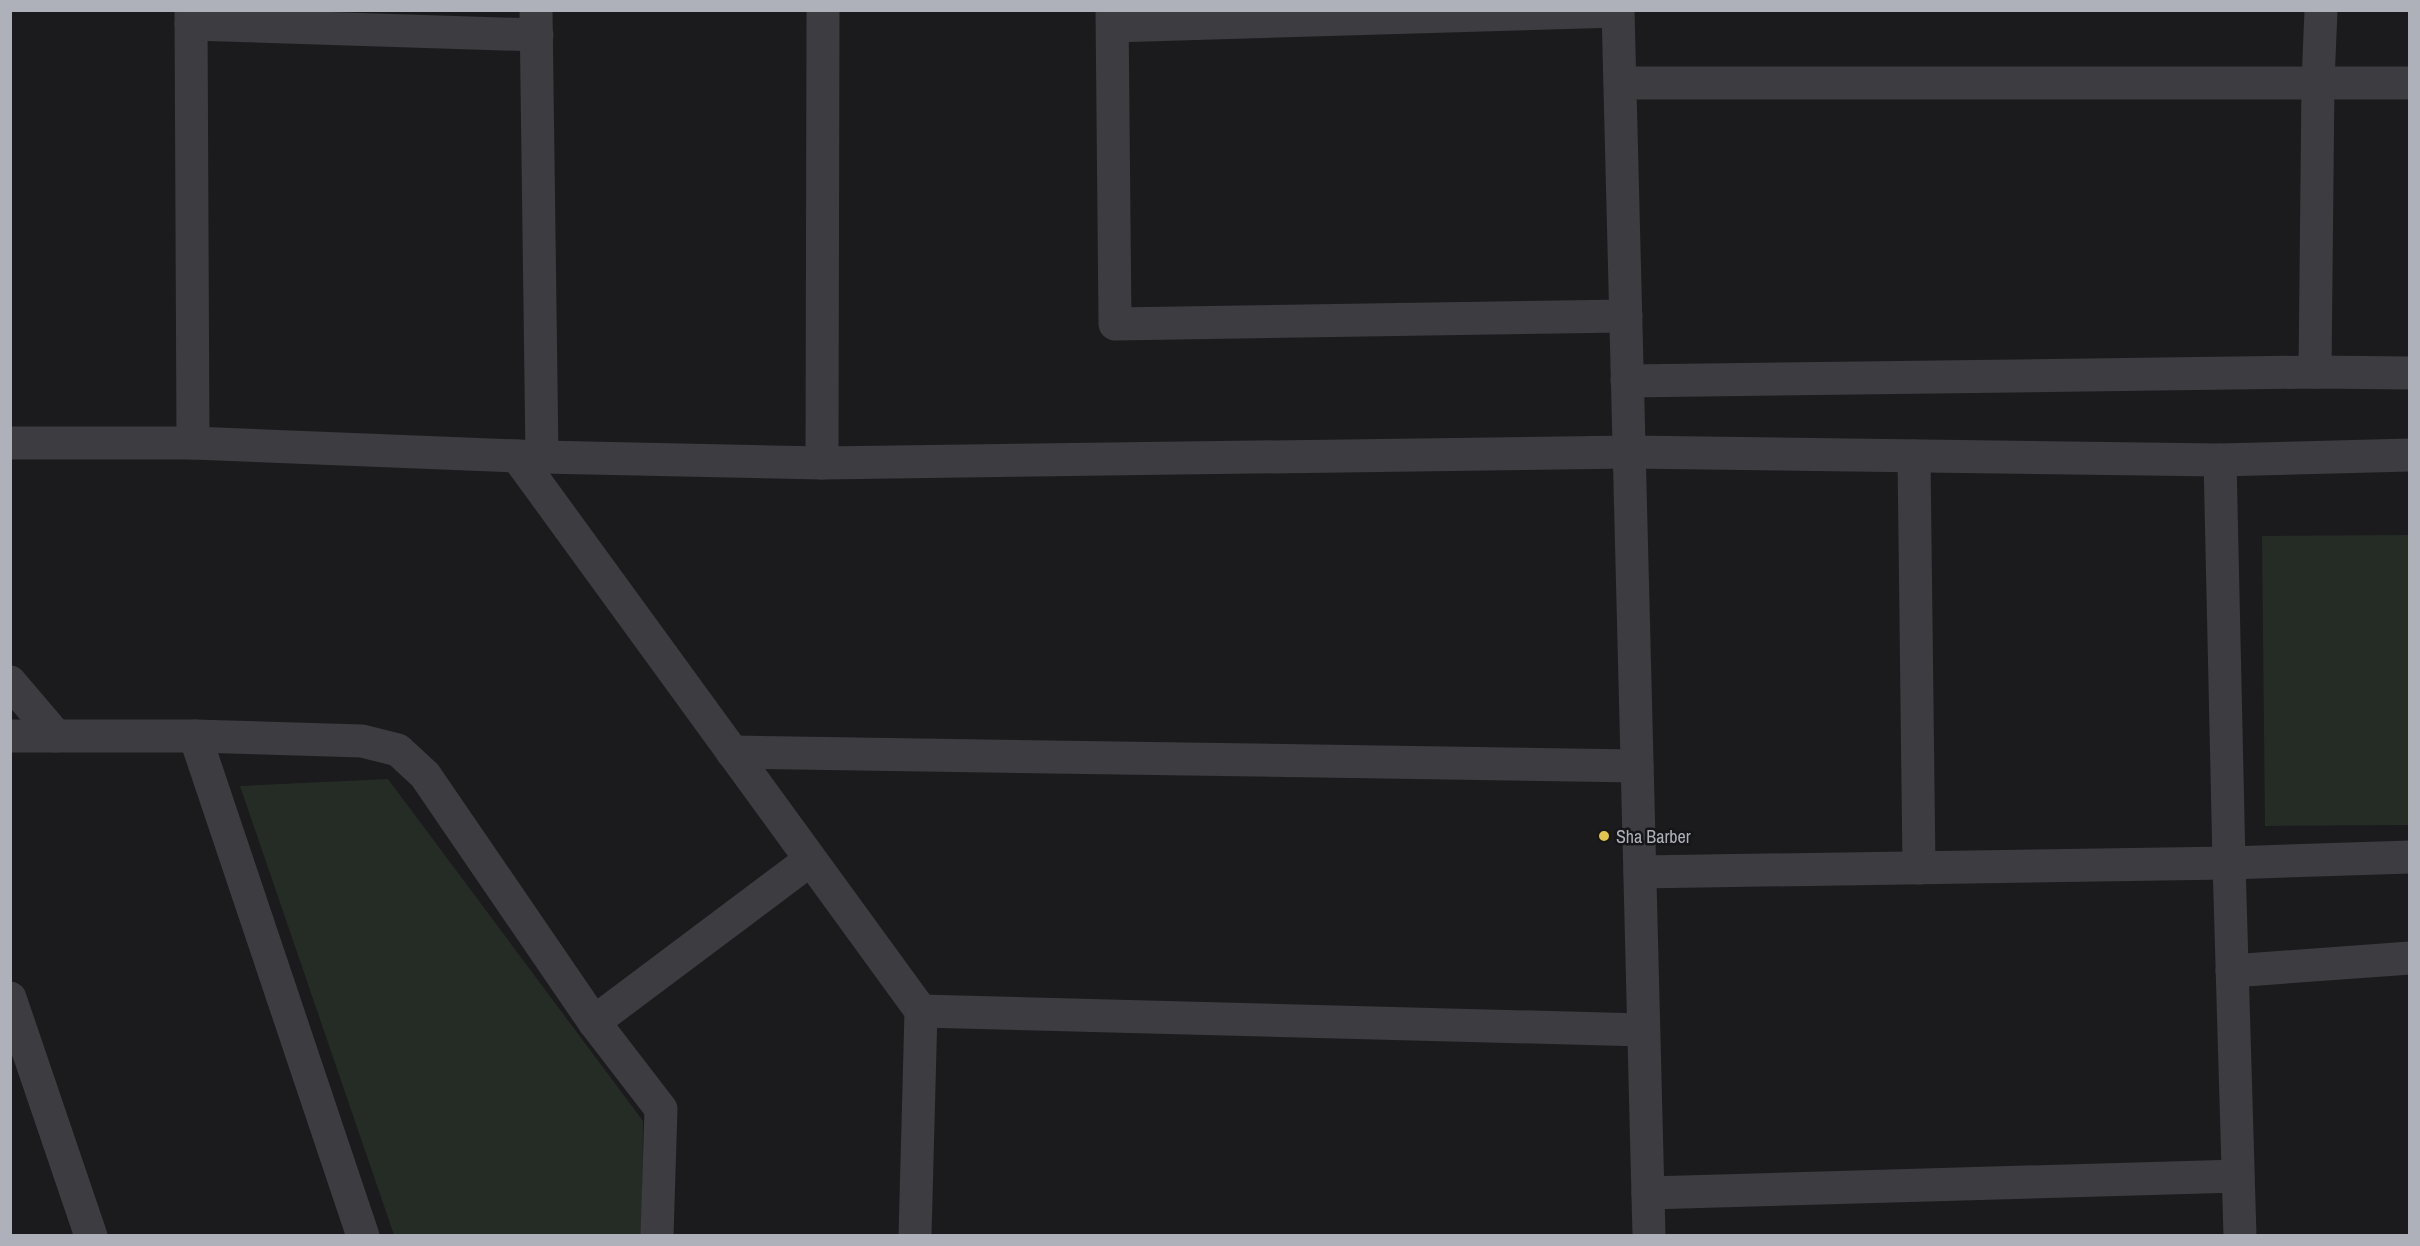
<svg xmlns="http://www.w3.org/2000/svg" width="2420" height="1246" viewBox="0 0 2420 1246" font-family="'Archivo Narrow',sans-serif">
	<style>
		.green { fill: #252c26 }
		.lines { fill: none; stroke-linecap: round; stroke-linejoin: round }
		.minor { stroke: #3c3c41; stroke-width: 33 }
		.poi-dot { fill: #e2c34d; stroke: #161517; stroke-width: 2 }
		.labels { text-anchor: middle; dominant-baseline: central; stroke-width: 5; stroke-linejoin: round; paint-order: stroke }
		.poi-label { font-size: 18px; fill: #aeb0ba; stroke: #161517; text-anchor: start }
	</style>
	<rect width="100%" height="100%" fill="#1b1a1c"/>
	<g class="green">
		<polygon points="2409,535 2409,825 2265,826 2262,536"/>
		<polygon points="388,779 643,1121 642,1235 394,1235 240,786"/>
	</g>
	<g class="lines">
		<g class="minor">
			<polyline points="191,10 193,443"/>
			<polyline points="536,10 542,457"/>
			<polyline points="1112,10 1115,324 1626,316"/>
			<polyline points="1618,10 1649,1236"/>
			<polyline points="191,24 537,35"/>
			<polyline points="1113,26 1618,11"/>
			<polyline points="1620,83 2410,83"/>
			<polyline points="2315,372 2318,82 2321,10"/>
			<polyline points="1627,381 2315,372 2410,373"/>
			<polyline points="10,443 193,443 542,457 822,463 1629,452 2220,460 2410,455"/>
			<polyline points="517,456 921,1011 915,1236"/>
			<polyline points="1914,456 1919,868"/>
			<polyline points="2220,460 2229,863 2240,1236"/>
			<polyline points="822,463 823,10"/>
			<polyline points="10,682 56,736"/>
			<polyline points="10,736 195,736 362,741 398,750 425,775 594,1022 661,1109 657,1236"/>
			<polyline points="195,736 363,1236"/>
			<polyline points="732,752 1637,766"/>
			<polyline points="1640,872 2229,863 2410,857"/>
			<polyline points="2232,971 2410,958"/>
			<polyline points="10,998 91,1236"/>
			<polyline points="921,1011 1643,1030"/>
			<polyline points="594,1022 810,860"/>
			<polyline points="1648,1193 2238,1176"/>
		</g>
	</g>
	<circle class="poi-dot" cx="1604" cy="836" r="6"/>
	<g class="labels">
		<g class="poi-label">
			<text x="1616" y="836">Sha Barber</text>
		</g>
	</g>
	<rect width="2420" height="1246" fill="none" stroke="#aeb0ba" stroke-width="24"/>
</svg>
